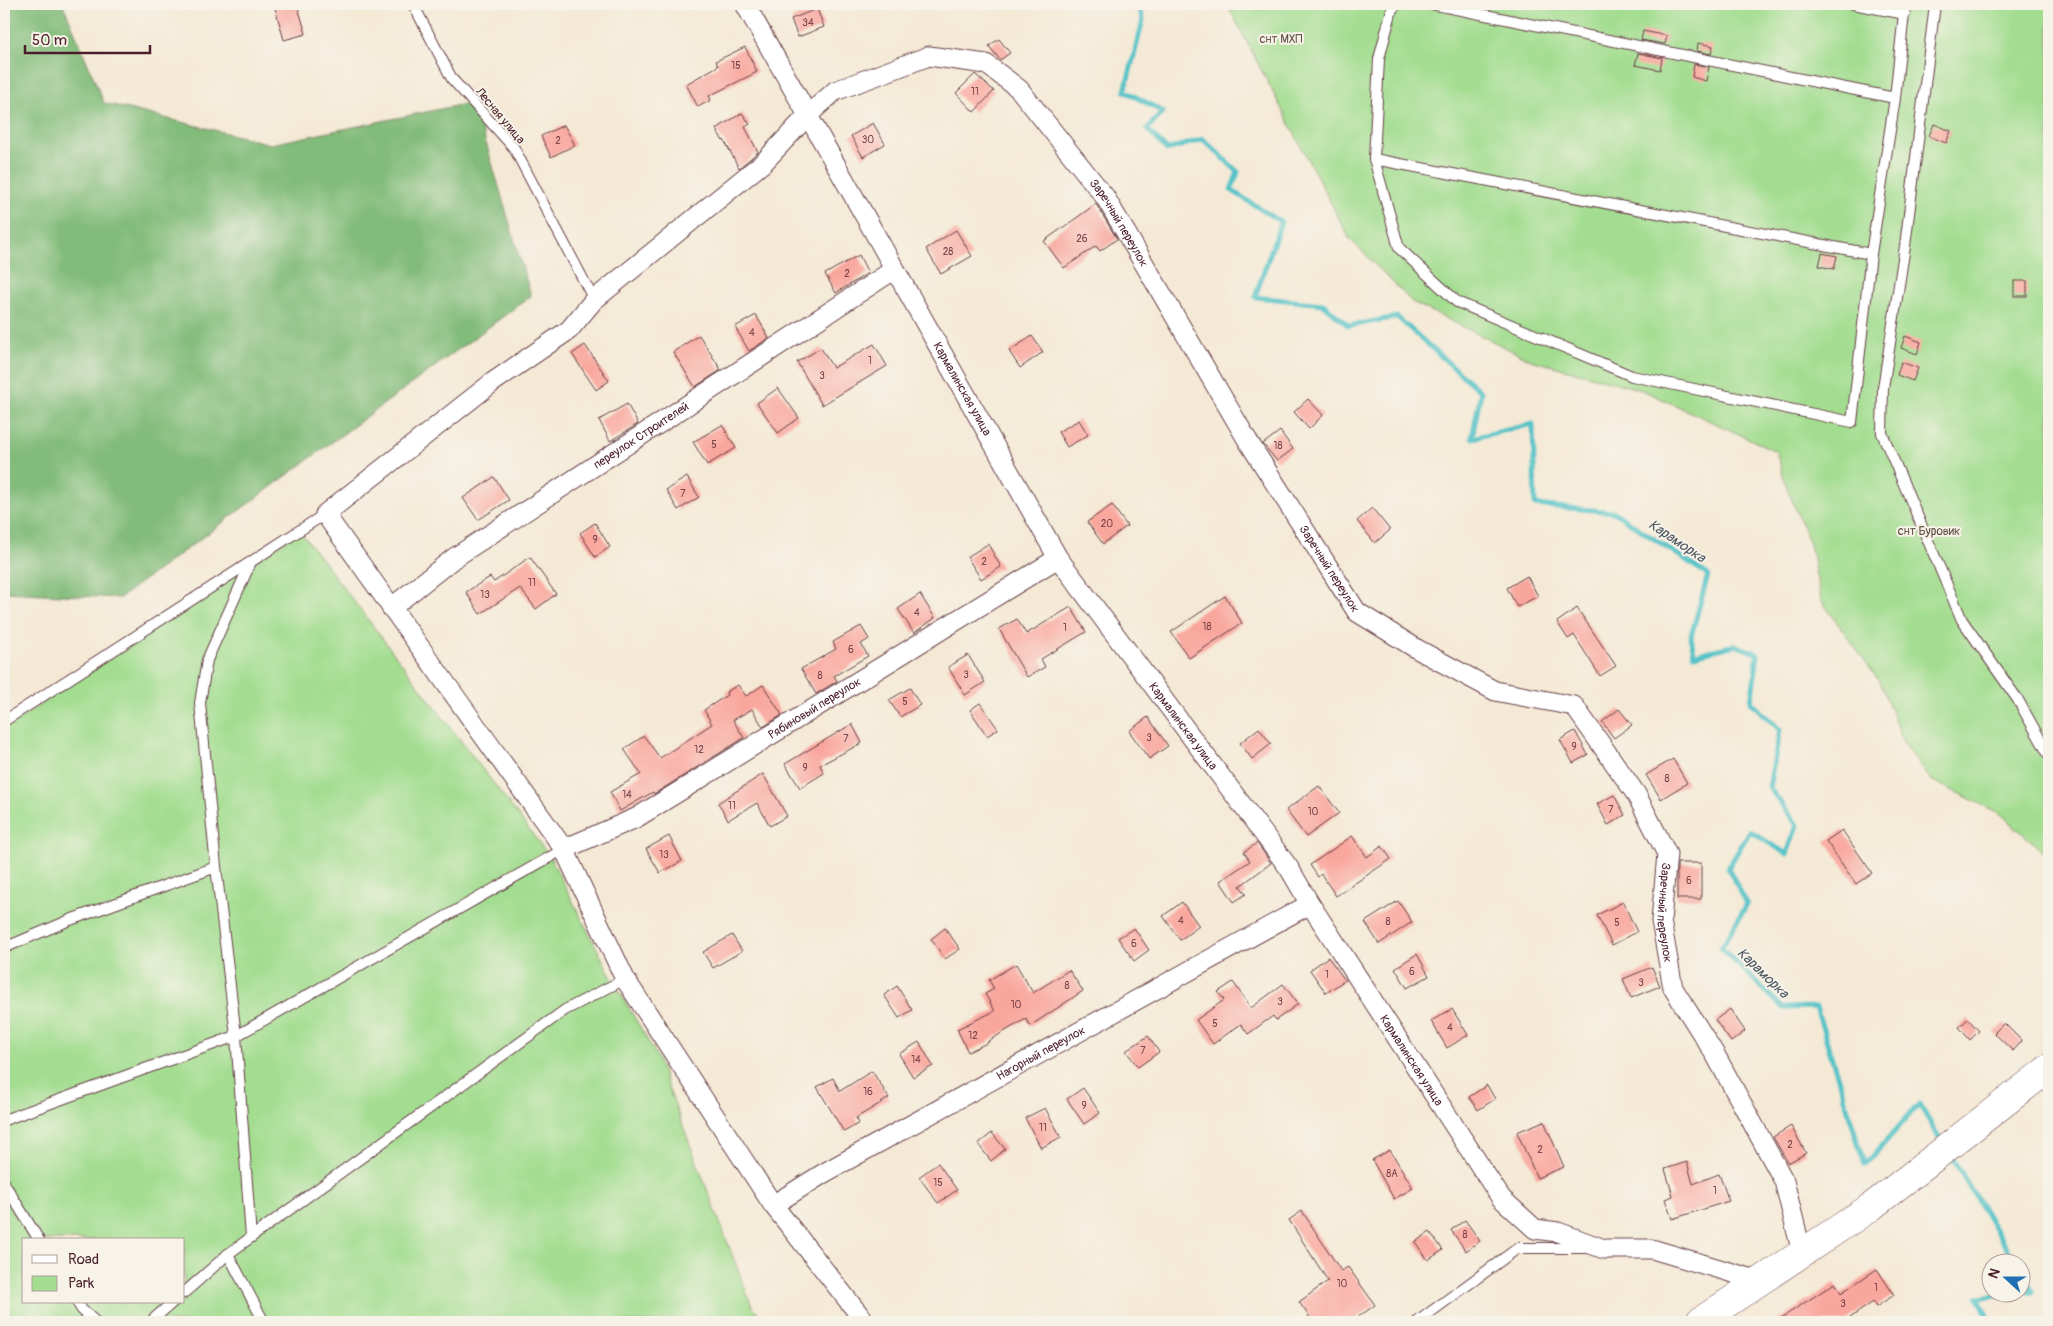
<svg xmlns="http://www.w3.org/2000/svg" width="2053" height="1326" viewBox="0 0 2053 1326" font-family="Pangolin,sans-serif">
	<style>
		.green { fill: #a3dd90; stroke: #767e5e; fill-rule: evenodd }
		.forest { fill: #82bc7a; stroke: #666e52 }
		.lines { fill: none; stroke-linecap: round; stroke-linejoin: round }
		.stream { stroke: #55c3c8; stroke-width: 5 }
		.building { fill: #f9a69d }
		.lane-casing { stroke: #643d44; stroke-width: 12 }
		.street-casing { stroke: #643d44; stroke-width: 21 }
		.secondary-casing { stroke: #643d44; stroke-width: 29 }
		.lane { stroke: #fff; stroke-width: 10 }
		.street { stroke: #fff; stroke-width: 19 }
		.secondary { stroke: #fff; stroke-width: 28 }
		.labels { text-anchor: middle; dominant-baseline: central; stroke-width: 4; stroke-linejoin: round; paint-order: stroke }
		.number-label { font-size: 10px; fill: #764148 }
		.park-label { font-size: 12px; fill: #604e44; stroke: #f7f3e8 }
		.street-label { font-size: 12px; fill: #4a1f2b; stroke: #f7f3e8 }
		.water-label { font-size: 14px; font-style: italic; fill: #4e5862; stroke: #f7f3e8 }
	</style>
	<rect width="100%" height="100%" fill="#f7f3e8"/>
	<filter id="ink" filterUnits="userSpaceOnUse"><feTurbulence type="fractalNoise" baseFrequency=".02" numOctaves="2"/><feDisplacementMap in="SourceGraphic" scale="10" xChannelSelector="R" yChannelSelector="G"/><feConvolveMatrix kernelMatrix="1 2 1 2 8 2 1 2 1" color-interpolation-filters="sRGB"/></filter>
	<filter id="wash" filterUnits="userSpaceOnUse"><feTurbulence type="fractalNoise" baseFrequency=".0096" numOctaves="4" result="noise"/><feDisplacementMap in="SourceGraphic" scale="20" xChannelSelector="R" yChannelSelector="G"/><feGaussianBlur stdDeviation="1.12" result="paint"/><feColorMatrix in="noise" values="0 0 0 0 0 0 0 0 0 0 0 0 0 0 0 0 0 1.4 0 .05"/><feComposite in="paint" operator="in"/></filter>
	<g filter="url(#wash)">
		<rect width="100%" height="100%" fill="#f4e9d5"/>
		<g class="green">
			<polygon points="1219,4 2049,4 2049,857 2001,814 1931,780 1903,742 1881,684 1821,600 1810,544 1787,488 1776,451 1642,390 1531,360 1412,302 1349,238 1227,4"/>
			<path d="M 300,531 L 550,857 L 615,984 L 655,1053 L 751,1304 L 765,1322 L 4,1322 L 4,729 ZM 24,1240 L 184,1240 L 184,1302 L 24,1302 Z"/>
		</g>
		<polygon class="forest" points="4,4 63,4 104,103 271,144 474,102 531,296 120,598 4,592"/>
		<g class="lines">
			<g class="stream">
				<polyline points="1138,4 1143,20 1125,91 1163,112 1147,129 1167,150 1203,139 1238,172 1231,190 1281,222 1255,297 1323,304 1349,326 1397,317 1481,392 1472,438 1533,424 1535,505 1614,512 1708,575 1691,636 1694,655 1735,645 1758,654 1751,702 1780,730 1769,787 1797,825 1787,854 1750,831 1728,868 1747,904 1721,948 1783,1008 1816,1007 1865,1165 1919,1104 1942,1142"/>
				<polyline points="1951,1156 2016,1264"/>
				<polyline points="2020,1270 2033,1291 2020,1292"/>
				<polyline points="1990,1322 1978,1297 2010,1294"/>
			</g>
		</g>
		<g id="blocks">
			<g class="building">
				<polygon points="274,4 297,4 306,34 284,40"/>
				<polygon points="817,9 824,27 798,37 791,19"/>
				<polygon points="1643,31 1667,36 1665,44 1641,40"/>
				<polygon points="999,39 1010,53 1000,60 989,46"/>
				<polygon points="1698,43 1713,46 1711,54 1697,51"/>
				<polygon points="745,47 757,72 709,96 711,100 698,107 686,84 718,66 716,61"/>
				<polygon points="1638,53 1662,58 1660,70 1635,65"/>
				<polygon points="1694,64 1709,67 1706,81 1692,77"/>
				<polygon points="975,74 994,91 974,112 956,93"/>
				<polygon points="742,113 750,124 745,127 758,152 739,168 724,140 723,141 716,129"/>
				<polygon points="873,123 885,144 863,157 851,136"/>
				<polygon points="1934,124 1951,131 1946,143 1929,136"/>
				<polygon points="564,125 575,145 551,157 541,136"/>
				<polygon points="1096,204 1117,239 1100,251 1096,246 1064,268 1044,241"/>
				<polygon points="956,230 972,256 941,274 926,249"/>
				<polygon points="1822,253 1837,256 1834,269 1819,266"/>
				<polygon points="859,255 868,273 836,293 825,274"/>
				<rect x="2014" y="281" width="13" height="15"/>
				<polygon points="756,315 769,338 749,351 735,327"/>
				<polygon points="699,335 721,370 695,387 673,352"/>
				<polygon points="1032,336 1043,352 1020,368 1009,351"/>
				<polygon points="1905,336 1921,342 1917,354 1901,348"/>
				<polygon points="874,344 887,366 822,405 797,362 821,348 833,368"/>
				<polygon points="585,345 609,381 596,390 572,354"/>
				<polygon points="1901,362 1918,368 1913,381 1897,375"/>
				<polygon points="778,388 799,418 778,433 757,403"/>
				<polygon points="1308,399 1323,415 1309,429 1294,412"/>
				<polygon points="627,404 638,424 610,441 599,420"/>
				<polygon points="1079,420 1088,435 1067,447 1058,432"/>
				<polygon points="722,425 736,448 707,465 693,442"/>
				<polygon points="1280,431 1293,449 1277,461 1263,444"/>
				<polygon points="494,477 509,500 478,520 463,498"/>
				<polygon points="687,477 699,497 678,510 666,490"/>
				<polygon points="1112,505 1127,526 1103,544 1087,522"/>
				<polygon points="1372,508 1390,530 1375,543 1357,521"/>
				<polygon points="595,523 610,547 595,557 580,533"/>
				<polygon points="988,544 1001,567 981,579 967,557"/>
				<polygon points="530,557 556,594 536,609 520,588 480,614 466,592 490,577 494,582"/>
				<polygon points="1527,576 1538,596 1517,607 1507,588"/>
				<polygon points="920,594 935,618 914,633 898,609"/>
				<polygon points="1225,596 1242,623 1189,658 1171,632"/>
				<polygon points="1071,607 1086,632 1041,659 1045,667 1027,677 999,629 1017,619 1026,634"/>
				<polygon points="1577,608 1616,666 1600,676 1574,635 1568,639 1557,622"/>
				<polygon points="861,626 869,639 861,644 868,656 834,676 837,681 816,694 801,669 836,649 833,642"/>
				<polygon points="968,655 985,682 965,695 948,667"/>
				<polygon points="738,685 746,696 763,685 782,715 763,727 752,709 733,720 744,738 654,794 653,792 620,811 610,792 641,774 624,749 644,736 660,758 712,724 704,710 727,695 726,692"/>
				<polygon points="910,688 920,705 900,717 889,700"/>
				<polygon points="980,703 998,729 987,736 970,710"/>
				<polygon points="1619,709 1632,725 1614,738 1602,722"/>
				<polygon points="1148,717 1168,746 1149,759 1129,731"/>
				<polygon points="852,724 862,743 820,765 824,773 800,788 785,764"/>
				<polygon points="1259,728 1271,744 1252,759 1240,743"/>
				<polygon points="1575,731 1588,755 1573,763 1560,740"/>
				<polygon points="1673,759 1687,783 1661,799 1646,775"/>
				<polygon points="763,774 787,816 770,826 757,803 728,820 718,803"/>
				<polygon points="1319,786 1339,813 1306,837 1286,810"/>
				<polygon points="1614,795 1625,815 1608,825 1597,804"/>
				<polygon points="1842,830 1872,873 1856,884 1826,841"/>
				<polygon points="669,836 682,861 660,873 646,849"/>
				<polygon points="1352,836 1367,857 1382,846 1391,859 1336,896 1321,874 1318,877 1310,865"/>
				<polygon points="1257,843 1271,863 1240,886 1246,894 1234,902 1220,881 1250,861 1244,852"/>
				<rect x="1677" y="863" width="24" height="36"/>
				<polygon points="1398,901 1412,922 1379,944 1365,922"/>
				<polygon points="1182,902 1199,926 1180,940 1163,916"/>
				<polygon points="1623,902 1637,932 1612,945 1597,915"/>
				<polygon points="945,928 960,949 945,959 931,939"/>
				<polygon points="1134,928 1149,950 1134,961 1118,938"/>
				<polygon points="732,935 742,951 713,968 703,952"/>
				<polygon points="1417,954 1429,976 1407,988 1395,968"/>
				<polygon points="1328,957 1345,980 1326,993 1310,970"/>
				<polygon points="1016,964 1033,993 1069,970 1083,991 1030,1026 1026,1019 988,1041 989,1042 968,1052 957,1029 995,1011 985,994 994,989 989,980"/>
				<polygon points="1652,967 1660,986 1631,998 1623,979"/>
				<polygon points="1233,982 1251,1008 1283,984 1298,1004 1276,1020 1273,1016 1248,1034 1241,1024 1213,1044 1196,1020 1224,1000 1218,992"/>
				<polygon points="897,986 912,1010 899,1018 884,995"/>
				<polygon points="1452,1009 1468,1035 1447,1048 1431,1021"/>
				<polygon points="1730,1009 1745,1031 1731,1042 1715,1020"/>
				<polygon points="1968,1019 1979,1031 1970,1040 1959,1027"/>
				<polygon points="2004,1023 2022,1041 2013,1051 1994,1033"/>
				<polygon points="1148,1036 1159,1052 1138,1067 1126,1051"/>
				<polygon points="919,1042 933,1066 913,1077 899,1054"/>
				<polygon points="872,1071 889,1098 856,1118 859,1123 844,1132 817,1087 833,1078 840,1091"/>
				<polygon points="1487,1085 1495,1099 1478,1110 1469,1097"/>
				<polygon points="1083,1088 1100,1113 1084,1124 1067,1099"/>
				<polygon points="1045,1108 1061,1137 1041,1148 1025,1118"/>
				<polygon points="1544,1121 1564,1167 1537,1178 1517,1132"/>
				<polygon points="1791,1126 1806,1153 1788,1163 1773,1137"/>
				<polygon points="992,1133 1005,1149 991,1161 978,1144"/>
				<polygon points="1390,1150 1413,1188 1394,1199 1372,1160"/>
				<polygon points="1687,1162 1693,1184 1719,1174 1729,1201 1672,1219 1665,1199 1673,1196 1665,1169"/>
				<polygon points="938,1163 957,1190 938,1203 919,1177"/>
				<polygon points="1302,1211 1341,1271 1348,1267 1375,1305 1351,1322 1313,1322 1299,1302 1328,1281 1289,1220"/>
				<polygon points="1465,1220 1480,1241 1466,1251 1451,1230"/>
				<polygon points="1430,1232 1443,1250 1428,1260 1415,1242"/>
				<polygon points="1877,1269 1894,1295 1876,1307 1873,1302 1844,1322 1775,1322 1835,1283 1841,1293"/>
			</g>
		</g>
	</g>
	<g filter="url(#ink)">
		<use href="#blocks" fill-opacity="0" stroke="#643d44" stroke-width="1"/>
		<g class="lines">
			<g class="lane-casing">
				<g id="lane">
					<polyline points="413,4 452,79 514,148 594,300"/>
					<polyline points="1397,4 1392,9 1379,59 1374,159 1871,254"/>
					<polyline points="1431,4 1895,98"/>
					<polyline points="1853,4 1905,14"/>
					<polyline points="1935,4 1905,246 1883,388 1882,433 1962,620 2018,700 2049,755"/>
					<polyline points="1374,159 1399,248 1457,302 1632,376 1852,422 1871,254 1895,98 1905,4"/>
					<polyline points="250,564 207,660 200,703 216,867 236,1036 251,1237"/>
					<polyline points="4,721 325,514"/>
					<polyline points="4,948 70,920 216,867"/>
					<polyline points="4,1120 236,1036 564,849"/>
					<polyline points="4,1183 39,1240"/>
					<polyline points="228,1254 264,1322"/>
					<polyline points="184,1293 228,1254 565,1010 625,979"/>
					<polyline points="77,1302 82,1310 96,1322"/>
					<polyline points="4,1317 7,1322"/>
					<polyline points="150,1322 173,1302"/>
					<polyline points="1417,1322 1518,1248 1585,1248"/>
				</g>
			</g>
			<g class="street-casing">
				<g id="street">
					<path id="s1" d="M 745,4 L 1058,558 L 1289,868 L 1310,904 L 1501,1198 L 1535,1229 L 1558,1232 L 1604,1249 L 1652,1249 L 1760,1281"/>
					<path id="s2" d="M 391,608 L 454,558 L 895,269"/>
					<path id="s3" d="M 564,849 L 636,818 L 1058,558"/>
					<path id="s4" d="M 773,1205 L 824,1173 L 1310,904"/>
					<path id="s5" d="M 865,1322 L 773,1205 L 625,979 L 564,849 L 325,514 L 493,382 L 569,330 L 594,300 L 764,162 L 808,115 L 835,91 L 929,56 L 986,64 L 1019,89 L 1105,197 L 1248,441 L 1357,612 L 1417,649 L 1495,691 L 1574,706 L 1636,794 L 1667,854 L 1661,921 L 1673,988 L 1716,1056 L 1784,1181 L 1802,1253"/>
				</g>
			</g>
			<g class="secondary-casing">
				<polyline id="secondary" points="1699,1322 1871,1207 2049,1068"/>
			</g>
			<use href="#lane" class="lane"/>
			<use href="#street" class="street"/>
			<use href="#secondary" class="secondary"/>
		</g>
	</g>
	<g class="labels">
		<g class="number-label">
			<text x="808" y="23">34</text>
			<text x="736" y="66">15</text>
			<text x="975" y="92">11</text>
			<text x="868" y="140">30</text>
			<text x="558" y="141">2</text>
			<text x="1082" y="239">26</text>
			<text x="948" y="252">28</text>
			<text x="847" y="274">2</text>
			<text x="752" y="333">4</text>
			<text x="870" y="361">1</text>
			<text x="822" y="376">3</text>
			<text x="714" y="445">5</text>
			<text x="1278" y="446">18</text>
			<text x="683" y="494">7</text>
			<text x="1107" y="524">20</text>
			<text x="595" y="540">9</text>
			<text x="984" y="562">2</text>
			<text x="532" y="583">11</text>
			<text x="485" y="595">13</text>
			<text x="917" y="613">4</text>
			<text x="1207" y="627">18</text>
			<text x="1065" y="628">1</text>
			<text x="851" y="650">6</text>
			<text x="966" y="675">3</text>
			<text x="820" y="676">8</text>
			<text x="905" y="702">5</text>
			<text x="1149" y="738">3</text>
			<text x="846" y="739">7</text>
			<text x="1574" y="747">9</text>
			<text x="699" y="750">12</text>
			<text x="805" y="768">9</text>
			<text x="1667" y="779">8</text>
			<text x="627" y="795">14</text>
			<text x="732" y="806">11</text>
			<text x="1611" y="810">7</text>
			<text x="1313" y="812">10</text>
			<text x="664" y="855">13</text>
			<text x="1689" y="881">6</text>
			<text x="1181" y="921">4</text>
			<text x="1388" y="922">8</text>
			<text x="1617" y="923">5</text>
			<text x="1134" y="944">6</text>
			<text x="1412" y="972">6</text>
			<text x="1327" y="975">1</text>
			<text x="1641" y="983">3</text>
			<text x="1067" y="986">8</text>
			<text x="1280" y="1002">3</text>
			<text x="1016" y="1005">10</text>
			<text x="1215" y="1024">5</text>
			<text x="1450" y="1028">4</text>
			<text x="973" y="1036">12</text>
			<text x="1143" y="1051">7</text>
			<text x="916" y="1060">14</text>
			<text x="868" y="1092">16</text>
			<text x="1084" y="1106">9</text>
			<text x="1043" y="1128">11</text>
			<text x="1790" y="1145">2</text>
			<text x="1540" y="1150">2</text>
			<text x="1392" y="1174">8А</text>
			<text x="938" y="1183">15</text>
			<text x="1715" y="1191">1</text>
			<text x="1465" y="1235">8</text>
			<text x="1342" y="1284">10</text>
			<text x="1876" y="1288">1</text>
			<text x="1843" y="1304">3</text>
		</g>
		<g class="park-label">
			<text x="1281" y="39">снт МХП</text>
			<text x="1929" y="531">снт Буровик</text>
		</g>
		<g class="street-label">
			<text transform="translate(500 116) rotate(50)">Лесная улица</text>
			<text stroke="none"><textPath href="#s5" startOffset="2005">Заречный переулок</textPath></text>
			<text stroke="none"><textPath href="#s1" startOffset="442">Кармалинская улица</textPath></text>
			<text stroke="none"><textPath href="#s2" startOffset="304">переулок Строителей</textPath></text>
			<text stroke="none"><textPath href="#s5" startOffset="2410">Заречный переулок</textPath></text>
			<text stroke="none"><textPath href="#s3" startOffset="288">Рябиновый переулок</textPath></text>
			<text stroke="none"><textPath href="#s1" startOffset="846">Кармалинская улица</textPath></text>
			<text stroke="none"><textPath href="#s5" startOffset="2935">Заречный переулок</textPath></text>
			<text stroke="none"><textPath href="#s4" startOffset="308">Нагорный переулок</textPath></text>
			<text stroke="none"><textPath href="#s1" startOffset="1251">Кармалинская улица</textPath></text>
		</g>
		<g class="water-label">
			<text transform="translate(1677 541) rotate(34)">Караморка</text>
			<text transform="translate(1763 973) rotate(44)">Караморка</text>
		</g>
	</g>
	<rect width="2053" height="1326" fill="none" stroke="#f7f3e8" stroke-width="20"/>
	<rect x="22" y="1238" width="162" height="65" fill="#f7f3e8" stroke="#b29e9c"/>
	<rect x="32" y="1255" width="25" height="8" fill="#ffffff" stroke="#b29e9c"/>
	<text x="68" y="1264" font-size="15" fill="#4a1f2b">Road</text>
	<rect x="32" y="1276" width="25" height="15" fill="#a3dd90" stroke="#b29e9c"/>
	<text x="68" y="1288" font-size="15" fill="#4a1f2b">Park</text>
	<g transform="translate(2006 1278) rotate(291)"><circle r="24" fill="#f7f3e8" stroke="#b29e9c"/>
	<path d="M0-4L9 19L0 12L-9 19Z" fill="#1f6fb2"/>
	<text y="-8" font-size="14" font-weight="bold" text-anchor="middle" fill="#4a1f2b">N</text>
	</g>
	<path d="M25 45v8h125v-8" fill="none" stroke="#4a1f2b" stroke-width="2.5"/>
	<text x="32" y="45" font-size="15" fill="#4a1f2b" stroke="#f7f3e8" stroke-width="4" paint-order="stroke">50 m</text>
</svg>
